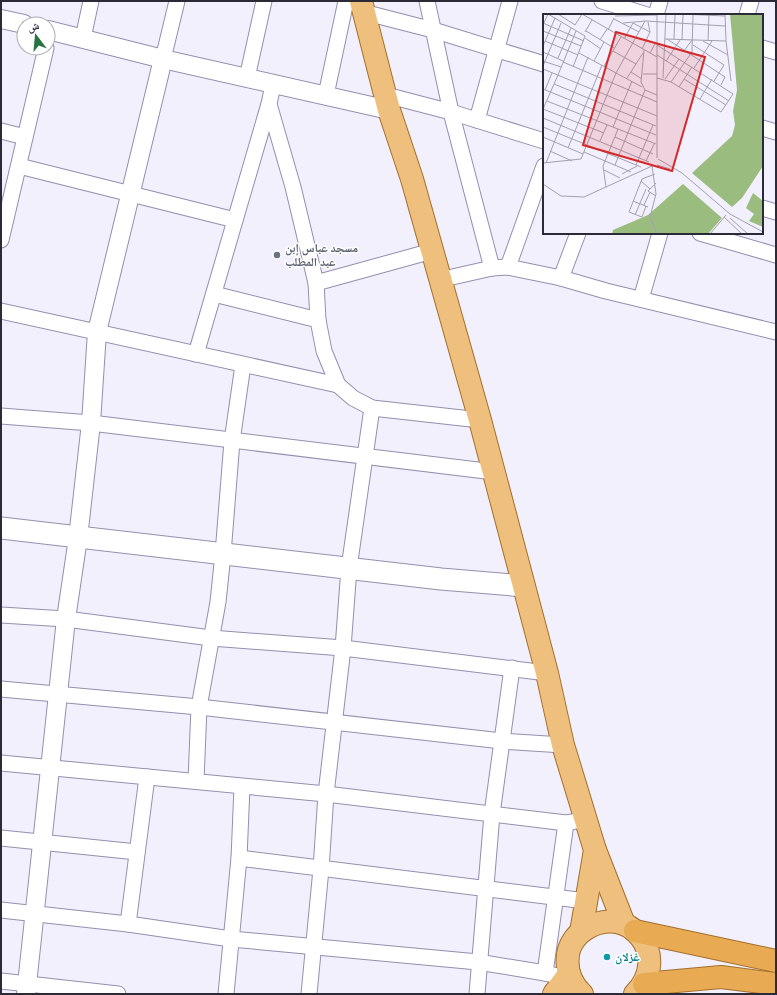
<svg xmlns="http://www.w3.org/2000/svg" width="777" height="995" viewBox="0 0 777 995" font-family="'Fira Sans','Noto Naskh Arabic',sans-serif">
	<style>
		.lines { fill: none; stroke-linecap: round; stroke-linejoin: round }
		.minor-casing { stroke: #958eaf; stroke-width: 17 }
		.tertiary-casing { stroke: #958eaf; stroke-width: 20 }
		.secondary-casing { stroke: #958eaf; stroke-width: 23 }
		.primary-casing { stroke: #a36f2c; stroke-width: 24 }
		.trunk-casing { stroke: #a36f2c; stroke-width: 24 }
		.minor { stroke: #fff; stroke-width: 15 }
		.tertiary { stroke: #fff; stroke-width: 18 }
		.secondary { stroke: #fff; stroke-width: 21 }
		.primary { stroke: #eebf7d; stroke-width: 22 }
		.trunk { stroke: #e8aa52; stroke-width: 22 }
		.worship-dot { fill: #6b7280; stroke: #fff; stroke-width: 1.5 }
		.culture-dot { fill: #0f9aa8; stroke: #fff; stroke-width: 1.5 }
		.labels { text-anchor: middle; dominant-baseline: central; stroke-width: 3; stroke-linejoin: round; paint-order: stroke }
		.worship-label { font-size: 12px; font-weight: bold; fill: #5b616d; stroke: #fff; text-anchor: start }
		.culture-label { font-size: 12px; font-weight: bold; fill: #0d838f; stroke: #fff; text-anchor: start }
		.inset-road { fill: none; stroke: #a4a1ae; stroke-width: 1 }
		.view { fill: #d62828; fill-opacity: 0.15; stroke: #d62828; stroke-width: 2 }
		.inset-edge { fill: none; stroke: #2d2a37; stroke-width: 2 }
	</style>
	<rect width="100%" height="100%" fill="#f3f0fe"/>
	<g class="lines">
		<g class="minor-casing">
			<g id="minor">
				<polyline points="427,1 451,112 492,268"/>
				<polyline points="602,1 647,15"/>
				<polyline points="363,12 433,30 544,64"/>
				<polyline points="656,15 660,1"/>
				<polyline points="747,15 751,1"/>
				<polyline points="83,38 91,1"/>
				<polyline points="762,48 776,52"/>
				<polyline points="163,59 177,1"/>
				<polyline points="247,78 264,1"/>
				<polyline points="273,85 269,104 293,187 316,283 318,320 324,351 338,385 353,398 372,408 349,568 343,648 326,794 321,869 309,994"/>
				<polyline points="326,95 346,1"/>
				<polyline points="386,95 451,112 544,141"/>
				<polyline points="477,120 510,1"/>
				<polyline points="762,128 776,132"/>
				<polyline points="1,131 25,137"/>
				<polyline points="19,166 235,220"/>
				<polyline points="762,208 776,212"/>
				<polyline points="700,233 776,255"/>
				<polyline points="1,240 46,48"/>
				<polyline points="508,267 544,166"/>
				<polyline points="561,278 578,233"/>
				<polyline points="439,280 492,268 508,267 561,278 606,291 776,332"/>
				<polyline points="316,283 432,251"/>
				<polyline points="214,294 318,320"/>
				<polyline points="641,299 660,233"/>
				<polyline points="1,311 338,385"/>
				<polyline points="196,354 269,104"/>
				<polyline points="372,408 480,420"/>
				<polyline points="1,416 91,423 494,472"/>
				<polyline points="1,615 66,619 211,638 343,648 547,673"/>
				<polyline points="1,689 199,707 502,741 563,745"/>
				<polyline points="1,763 326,794 566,823 587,819"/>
				<polyline points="196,781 199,707 218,602 223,554 232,441 243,365"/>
				<polyline points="1,838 137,852"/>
				<polyline points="239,858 586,901"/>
				<polyline points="1,910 128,924 231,939 478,962 545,973 566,978"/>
				<polyline points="128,924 147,777"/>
				<polyline points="545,973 566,823"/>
				<polyline points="1,981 118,994"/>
				<polyline points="226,994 239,858 242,787"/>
				<polyline points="477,994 492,814 512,668"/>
			</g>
		</g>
		<g class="tertiary-casing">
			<g id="tertiary">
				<polyline points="1,19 24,24"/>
				<polyline points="48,30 163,59 389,110"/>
				<polyline points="26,994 66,619 78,538 91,423 97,332 163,59"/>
			</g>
		</g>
		<g class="secondary-casing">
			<polyline id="secondary" points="1,528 441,579 524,586"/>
		</g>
		<g class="primary-casing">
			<g id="primary">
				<polyline points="361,1 389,110 412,179 480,420 547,673 563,745 595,850 624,924"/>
				<polyline points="581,932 595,850"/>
				<polyline points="554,994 569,974"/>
				<path d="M 582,994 C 570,983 566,970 568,955 C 569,945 576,935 584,930 C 628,900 673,956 635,994"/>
			</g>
		</g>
		<g class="trunk-casing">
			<g id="trunk">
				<polyline points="635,931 776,961"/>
				<polyline points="644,984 721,977 776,984"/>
			</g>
		</g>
		<use href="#minor" class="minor"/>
		<use href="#tertiary" class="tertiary"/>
		<use href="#secondary" class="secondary"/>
		<use href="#primary" class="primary"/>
		<use href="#trunk" class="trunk"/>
	</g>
	<circle class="worship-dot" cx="277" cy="255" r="4"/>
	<circle class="culture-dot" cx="607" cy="957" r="4"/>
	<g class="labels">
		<g class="worship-label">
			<text x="285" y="248">مسجد عباس إبن<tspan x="285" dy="14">عبد المطلب</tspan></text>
		</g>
		<g class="culture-label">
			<text x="615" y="957">غزلان</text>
		</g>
	</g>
	<g transform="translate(543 14)">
		<rect width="220" height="220" fill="#f3f0fe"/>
		<path d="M 187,0 L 220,0 L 220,152 L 199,184 L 189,193 L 149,159 L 189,122 L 192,111 L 190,97 L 194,76 ZM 140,170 L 179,204 L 165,220 L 69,220 L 70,216 L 105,201 ZM 210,179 L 220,187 L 220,213 L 206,207 L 211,200 L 203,194 Z" fill="#9abc7f"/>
		<path class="inset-road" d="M 5,0 L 42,22 L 30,53M 15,0 L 32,11M 39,0 L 114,43M 138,0 L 182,2M 72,2 L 114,1M 71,5 L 96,18M 0,9 L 41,27M 80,9 L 103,7 L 182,12M 0,11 L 5,0M 32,11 L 39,0M 65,16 L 71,4M 0,17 L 38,32M 43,17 L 71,34M 42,18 L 49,6M 42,24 L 58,35M 81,25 L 90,9 L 107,18M 122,25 L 183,27 L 182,0M 124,25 L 182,63 L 178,71M 131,25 L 132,0M 57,26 L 64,15M 139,26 L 140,0M 2,27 L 35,41M 160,27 L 185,41M 165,27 L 166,1M 183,27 L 188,67M 150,31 L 181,51 L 171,67M 0,32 L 12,4M 99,35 L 107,18 L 105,8M 70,37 L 93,50M 141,37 L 149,26M 0,38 L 20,47M 36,39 L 99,73M 107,39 L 113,28M 114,41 L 186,87M 15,44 L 28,14M 0,47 L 18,53M 51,47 L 61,28M 123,47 L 137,26M 20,48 L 114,88M 0,52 L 18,9M 61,52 L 78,23M 151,54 L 169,27M 0,55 L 114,102M 88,58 L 99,65M 100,60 L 114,60M 15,61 L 33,17M 84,64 L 100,39M 114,64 L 128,68 L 178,98 L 190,80 L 114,31M 120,64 L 123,0M 122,65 L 136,45M 141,65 L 183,91M 128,68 L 149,38 L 150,1M 11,70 L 113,112M 136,73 L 149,53M 0,75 L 113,121M 2,76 L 9,59M 102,76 L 114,81M 157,85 L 169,65M 4,87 L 113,130M 0,95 L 61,119M 0,95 L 15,61M 0,104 L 106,148M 0,113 L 98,153M 70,113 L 89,67M 0,123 L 40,140M 72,123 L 110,140M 57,127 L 64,111M 25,134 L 59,51M 7,137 L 29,147M 41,138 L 88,158M 114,144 L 114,0M 115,145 L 139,159 L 187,200 L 220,218M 103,147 L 111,130M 0,149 L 38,145 L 73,59 L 102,7M 3,149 L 45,43M 72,151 L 102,76 L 98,68 L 101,36M 93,151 L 110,111M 114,151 L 127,155M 109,152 L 113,180 L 107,203 L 114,220M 61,156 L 77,164M 79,160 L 94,152M 98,167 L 107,175M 113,169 L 105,177 L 113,182M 0,170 L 18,182 L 41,183 L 109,152M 63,173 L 60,152 L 75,115M 90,187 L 105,193M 101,191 L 107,178M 103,192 L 99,203 L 86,198 L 99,165 L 112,160M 92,201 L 103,175M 181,203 L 199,220M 187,204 L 205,220M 167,220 L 183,201"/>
		<path class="view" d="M 73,18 L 162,43 L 129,157 L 40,131 Z"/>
		<rect width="220" height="220" class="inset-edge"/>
	</g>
	<rect width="777" height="995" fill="none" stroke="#2d2a37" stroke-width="4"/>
	<g transform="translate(36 36) rotate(344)"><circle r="19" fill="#ffffff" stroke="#abaaaf"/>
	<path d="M0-3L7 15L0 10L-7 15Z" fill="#277342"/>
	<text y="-6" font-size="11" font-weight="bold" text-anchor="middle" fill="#2d2a37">ش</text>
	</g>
</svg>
